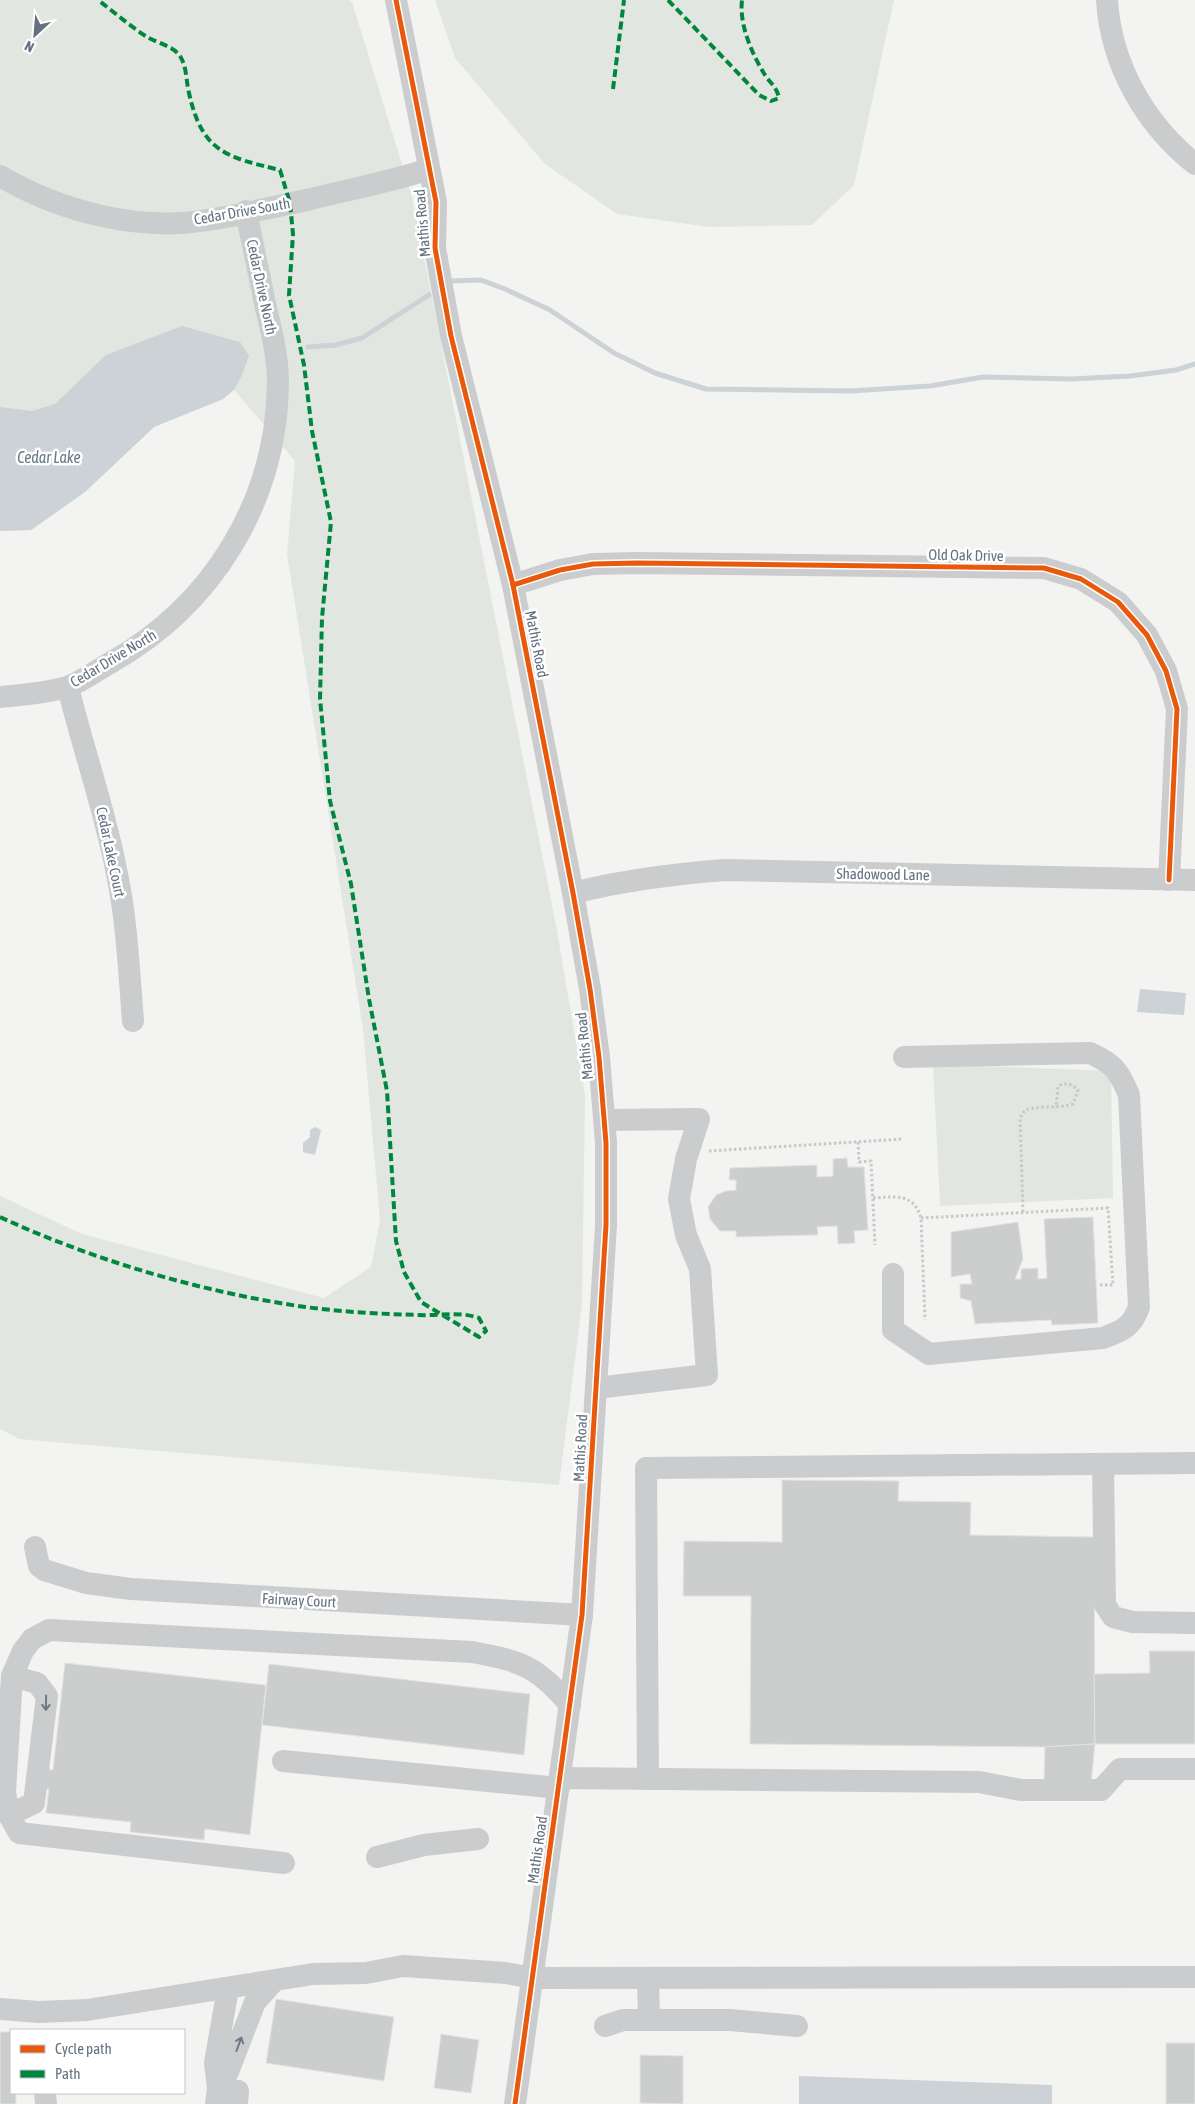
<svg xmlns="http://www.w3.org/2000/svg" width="1195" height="2104" viewBox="0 0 1195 2104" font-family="'Asap Condensed',sans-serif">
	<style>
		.green { fill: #e2e6e0 }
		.water { fill: #ccd2d5 }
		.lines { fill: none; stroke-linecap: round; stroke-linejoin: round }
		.stream { stroke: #ccd2d5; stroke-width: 5 }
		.building { fill: #cccece; stroke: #e2e2e2 }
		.path { stroke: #c8c8c9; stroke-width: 3; stroke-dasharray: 2.5 2.5; stroke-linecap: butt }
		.minor { stroke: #cbcccd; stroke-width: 22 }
		.quiet { stroke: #00873e; stroke-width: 4; stroke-dasharray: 8 4; stroke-linecap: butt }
		.cycleway-casing { stroke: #fff; stroke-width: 8 }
		.cycleway { stroke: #e8590c; stroke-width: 5 }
		.oneway { stroke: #6e7a89 }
		.labels { text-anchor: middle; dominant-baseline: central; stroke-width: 5; stroke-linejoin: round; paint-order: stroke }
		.street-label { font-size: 15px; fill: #647181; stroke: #fff }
		.water-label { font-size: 16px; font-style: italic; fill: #657985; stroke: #fff }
	</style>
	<rect width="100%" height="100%" fill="#f3f3f2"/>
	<g class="green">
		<polygon points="0,0 349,0 352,2 412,197 556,925 585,1095 582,1304 559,1485 19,1439 0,1429 0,1196 82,1234 324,1298 371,1267 380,1220 363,1029 287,554 295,461 234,390 223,399 154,427 85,492 31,530 0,531"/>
		<polygon points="435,0 894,0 854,185 812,225 709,227 617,214 545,164 455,58"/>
		<polygon points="933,1064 1111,1071 1113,1198 940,1206"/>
	</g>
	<g class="water">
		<polygon points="182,326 240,342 249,356 241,377 234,390 223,399 154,427 85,492 31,530 0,531 0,407 32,411 55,404 106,355"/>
		<polygon points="1140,989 1186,993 1184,1015 1137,1012"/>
		<polygon points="315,1127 321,1130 315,1155 303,1152 303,1143 310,1137 310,1130"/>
		<polygon points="799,2076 1052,2085 1052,2104 799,2104"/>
	</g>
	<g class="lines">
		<g class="stream">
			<polyline points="449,281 481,280 505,289 550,310 614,353 655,373 706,389 850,391 930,386 983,377 1072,379 1130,376 1176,370 1195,364"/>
			<polyline points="308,347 335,345 362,338 429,295"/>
		</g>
	</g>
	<g class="building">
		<polygon points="847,1158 848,1167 864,1167 868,1230 854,1231 855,1243 838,1244 837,1226 817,1227 818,1235 736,1237 736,1231 720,1231 710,1219 708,1207 716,1195 726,1191 736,1190 736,1180 729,1180 730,1168 817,1165 817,1177 833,1176 833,1159"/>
		<polygon points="1093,1217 1098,1323 1052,1325 1051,1320 975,1324 971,1301 960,1298 960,1284 972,1284 970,1274 951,1277 951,1232 1018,1222 1023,1259 1015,1279 1021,1279 1021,1269 1038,1268 1038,1279 1047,1278 1044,1219"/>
		<polygon points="782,1480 899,1481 898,1501 971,1502 970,1535 1094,1537 1095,1744 1045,1747 750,1744 751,1596 683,1596 684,1541 782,1542"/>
		<polygon points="1149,1651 1195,1651 1195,1744 1095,1744 1094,1674 1150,1673"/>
		<polygon points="65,1663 266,1685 250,1835 205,1829 204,1840 130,1832 131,1822 46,1813 49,1789 39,1788 41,1768 53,1770"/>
		<polygon points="269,1664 530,1694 524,1755 262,1725"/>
		<polygon points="1095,1744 1091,1783 1044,1782 1045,1747"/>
		<polygon points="276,1999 394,2017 384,2081 266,2063"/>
		<polygon points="0,2032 11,2032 11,2093 16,2093 16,2104 0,2104"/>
		<polygon points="441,2034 479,2040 471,2093 434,2088"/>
		<rect x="1166" y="2043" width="29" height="61"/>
		<polygon points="640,2055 683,2056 683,2104 640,2103"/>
	</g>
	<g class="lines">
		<g class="path">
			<polyline points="858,1142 859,1162 871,1161 875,1245"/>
			<polyline points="709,1151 903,1139"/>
			<path d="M 873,1198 C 895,1197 913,1192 921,1218 L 925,1320"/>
			<path d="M 1023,1212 L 1020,1118 L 1025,1110 C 1041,1105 1057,1109 1073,1104 L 1078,1090 C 1072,1084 1066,1082 1058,1086 L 1056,1108"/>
			<polyline points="921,1218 1108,1208 1113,1285 1099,1285"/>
		</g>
		<g class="minor">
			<polyline points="396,0 436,202 435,248 451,336 513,585 573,893 590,989 599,1057 606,1143 606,1225 582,1615 515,2104"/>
			<path d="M 1107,0 C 1111,65 1145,124 1195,164"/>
			<path d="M 0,176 C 60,211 138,232 207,220 C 241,215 278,206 311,199 C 351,189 390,182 429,169"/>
			<polyline points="513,585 560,570 593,564 637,563 1044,568 1081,579 1118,602 1147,635 1166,671 1177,709 1169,880"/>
			<path d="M 68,687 C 83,749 105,810 117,874 C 127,922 129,972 133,1021"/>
			<path d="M 0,697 C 22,695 47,693 67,687 C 82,682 97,670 110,663 C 213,605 277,501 278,382 C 278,356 271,329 265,304 C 259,273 252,242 246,211"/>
			<path d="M 573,893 C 624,880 673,874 725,870 L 1195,880"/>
			<path d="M 893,1274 L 893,1330 L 929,1354 L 1103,1338 C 1122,1331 1132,1327 1139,1307 L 1129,1095 C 1119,1071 1114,1064 1090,1053 L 904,1057"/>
			<polyline points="596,1388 707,1375 700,1269 686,1235 679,1199 686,1159 699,1119 604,1120"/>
			<polyline points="1103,1465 1105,1605 1113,1617 1133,1622 1195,1623"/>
			<polyline points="35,1547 39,1566 44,1570 86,1583 131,1589 582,1615"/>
			<polyline points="283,1761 559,1788"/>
			<polyline points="560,1778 979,1782 1021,1790 1101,1790 1120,1769 1195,1769"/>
			<polyline points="648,1779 646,1468 1195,1463"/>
			<polyline points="9,1815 34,1803 47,1696 37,1683 12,1676"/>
			<polyline points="377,1857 424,1845 478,1839"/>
			<path d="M 284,1863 L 19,1833 L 9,1815 L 5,1792 L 12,1676 L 23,1651 L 32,1639 L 49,1630 L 472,1652 C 521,1661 537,1666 570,1705"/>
			<polyline points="648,1978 649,2020"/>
			<polyline points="0,2009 39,2012 87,2010 313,1974 366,1973 403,1966 506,1973 532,1978 1195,1977"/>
			<polyline points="605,2026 623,2020 730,2020 797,2026"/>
			<polyline points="218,2088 228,2072 255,2002 274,1981"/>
			<polyline points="45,2093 46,2104"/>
			<polyline points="216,2104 218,2088 215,2063 228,1988"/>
			<polyline points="237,2104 238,2091"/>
		</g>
		<g class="quiet">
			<path d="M 668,0 L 759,95 L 771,101 L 779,98 C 777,87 770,83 765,75 C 752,54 739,25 742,0"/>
			<polyline points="613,89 624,0"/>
			<path d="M 0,1217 C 95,1261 202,1292 305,1307 C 343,1312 381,1314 419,1315 C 440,1316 459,1311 479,1318 L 486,1331 L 479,1337 L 421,1302 L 404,1272 L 396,1241 L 387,1091 L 369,999 L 351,884 L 330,801 L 320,699 L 322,618 L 331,522 L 312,431 L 304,365 L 289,295 L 293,234 L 290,203 L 280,170 C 226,157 202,152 189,93 C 186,81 187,67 180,56 C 173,46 157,43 147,37 C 130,26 114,12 98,0"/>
		</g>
		<g class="cycleway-casing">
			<g id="cycleway">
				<polyline points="396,0 436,202 435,248 451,336 513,585 573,893 590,989 599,1057 606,1143 606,1225 582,1615 515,2104"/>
				<polyline points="513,585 560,570 593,564 637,563 1044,568 1081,579 1118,602 1147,635 1166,671 1177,709 1169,880"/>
			</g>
		</g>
		<use href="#cycleway" class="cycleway"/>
	</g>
	<defs><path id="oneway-shaft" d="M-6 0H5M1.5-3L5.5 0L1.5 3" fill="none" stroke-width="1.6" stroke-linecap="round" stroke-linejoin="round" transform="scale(1.25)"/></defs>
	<g class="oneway">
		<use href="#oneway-shaft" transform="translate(46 1703) rotate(91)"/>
		<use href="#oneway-shaft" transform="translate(239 2044) rotate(-70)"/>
	</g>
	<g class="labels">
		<g class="street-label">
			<text transform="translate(242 211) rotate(-10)">Cedar Drive South</text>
			<text transform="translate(422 223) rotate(-95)">Mathis Road</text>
			<text transform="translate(262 287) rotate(78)">Cedar Drive North</text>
			<text transform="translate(966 555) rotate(1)">Old Oak Drive</text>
			<text transform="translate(537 644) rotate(79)">Mathis Road</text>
			<text transform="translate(113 658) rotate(-31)">Cedar Drive North</text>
			<text transform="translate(111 852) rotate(78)">Cedar Lake Court</text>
			<text transform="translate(883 874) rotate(1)">Shadowood Lane</text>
			<text transform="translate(584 1046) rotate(-96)">Mathis Road</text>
			<text transform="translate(580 1448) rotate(-87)">Mathis Road</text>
			<text transform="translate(299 1600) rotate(3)">Fairway Court</text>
			<text transform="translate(537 1850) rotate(-82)">Mathis Road</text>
		</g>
		<g class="water-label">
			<text x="49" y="457">Cedar Lake</text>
		</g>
	</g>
	<rect x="10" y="2029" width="175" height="65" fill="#ffffff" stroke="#c1c6cd"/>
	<rect x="20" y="2045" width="25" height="8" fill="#e8590c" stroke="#c1c6cd"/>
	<text x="55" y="2054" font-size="15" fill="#647181">Cycle path</text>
	<rect x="20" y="2070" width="25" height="8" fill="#00873e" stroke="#c1c6cd"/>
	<text x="55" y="2079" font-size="15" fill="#647181">Path</text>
	<g transform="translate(35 35) rotate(206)" stroke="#ffffff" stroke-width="4" paint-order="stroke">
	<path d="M0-4L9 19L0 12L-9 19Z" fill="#647181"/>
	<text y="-8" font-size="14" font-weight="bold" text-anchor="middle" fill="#647181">N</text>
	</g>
</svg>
